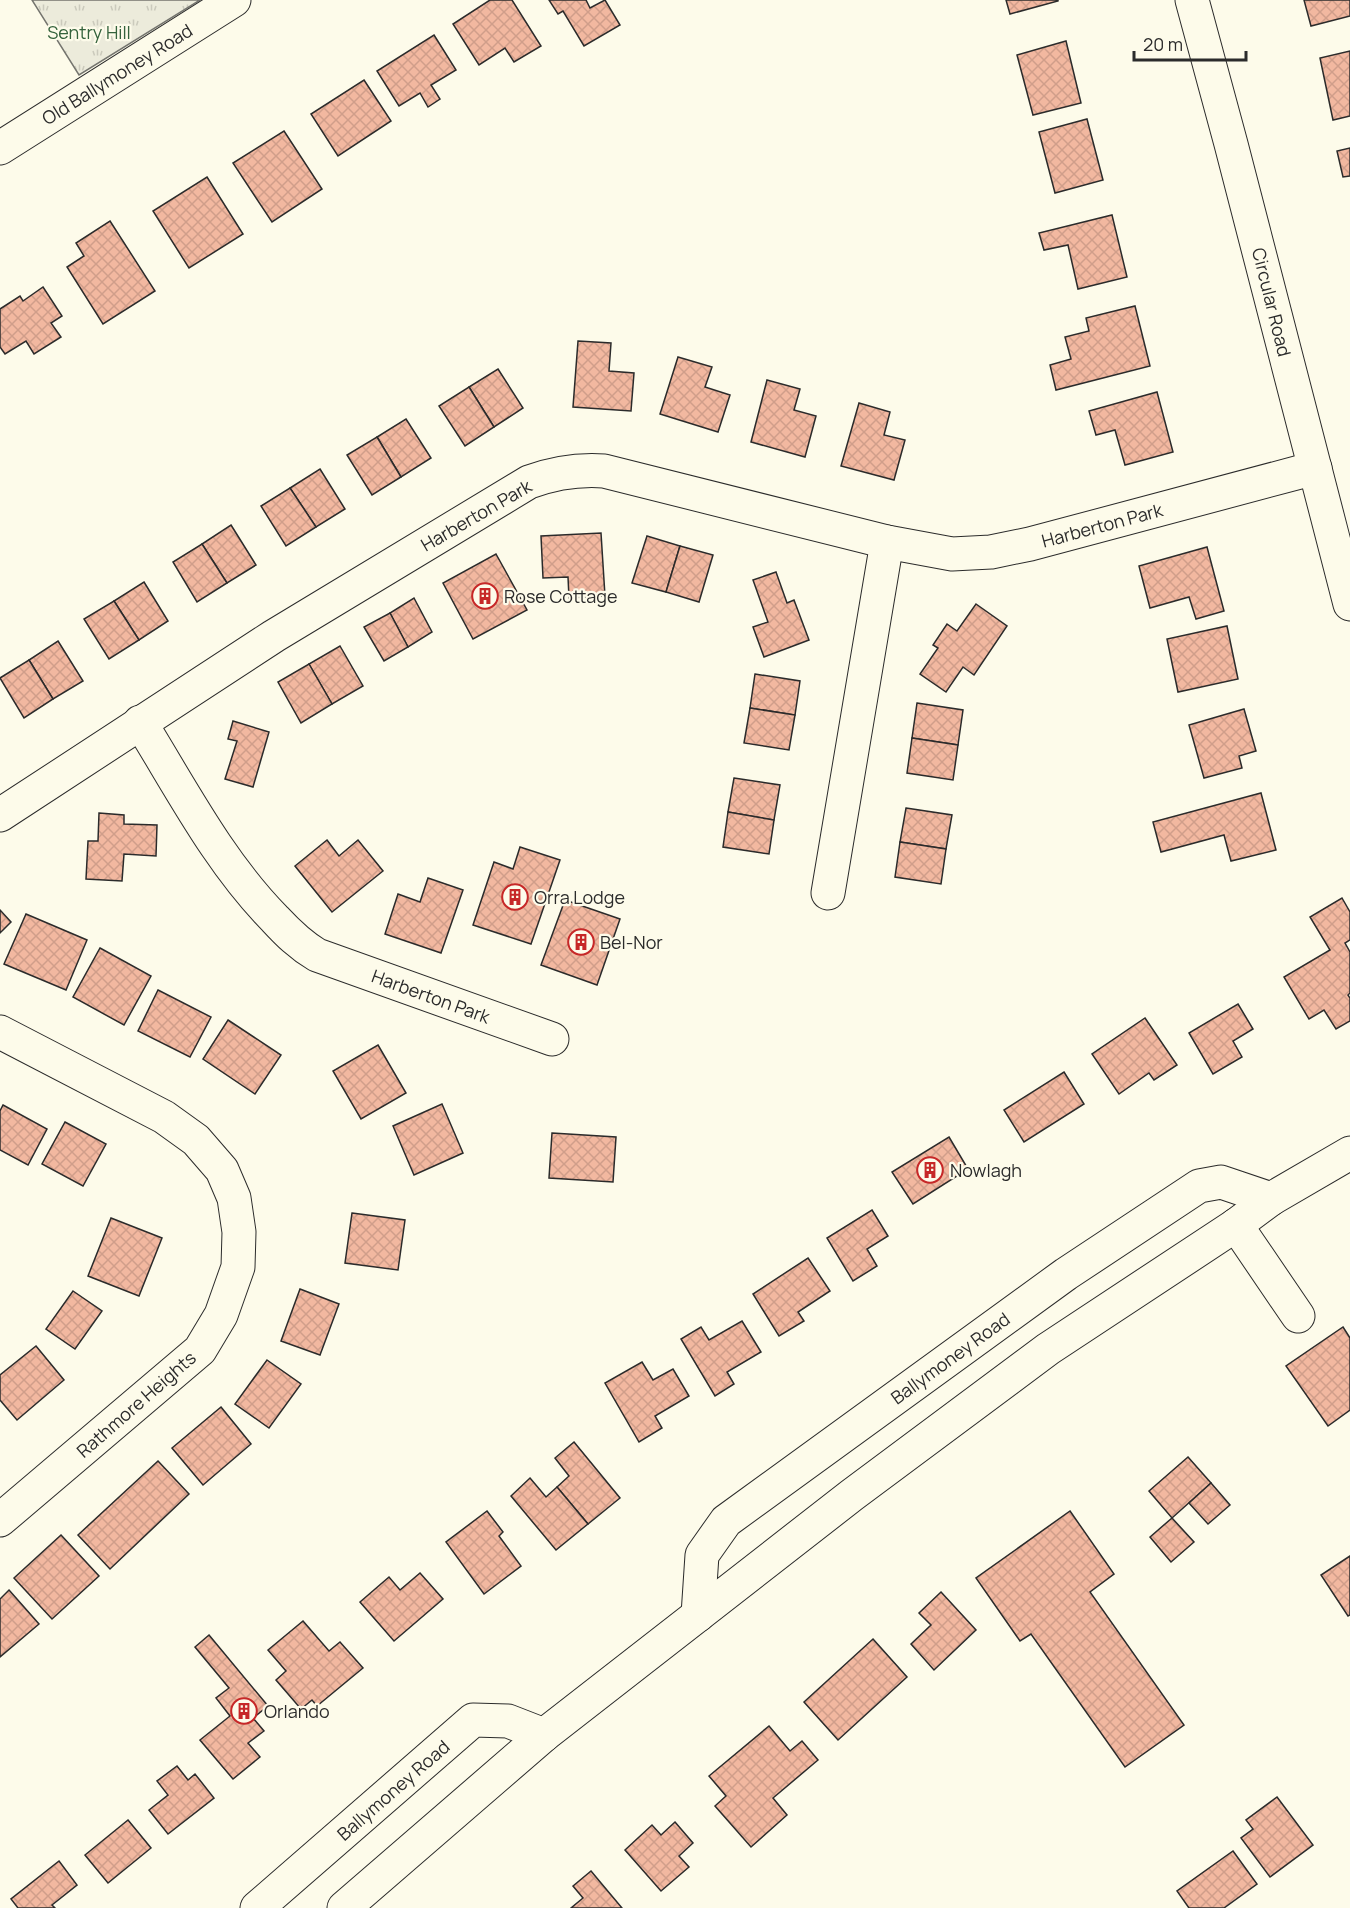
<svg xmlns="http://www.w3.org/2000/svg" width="1350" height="1908" viewBox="0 0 1350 1908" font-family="Manrope,sans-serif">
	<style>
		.park { fill: url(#park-tufts); stroke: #74746e; stroke-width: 1.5 }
		.building { fill: url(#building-cross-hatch); stroke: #2b2b2b; stroke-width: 1.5 }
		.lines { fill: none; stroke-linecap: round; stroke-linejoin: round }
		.minor-casing { stroke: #2b2b2b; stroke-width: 35 }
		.major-casing { stroke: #2b2b2b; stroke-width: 35 }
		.minor { stroke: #fdfbea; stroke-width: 33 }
		.major { stroke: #fdfbea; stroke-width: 33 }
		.labels { text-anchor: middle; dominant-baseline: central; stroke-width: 4.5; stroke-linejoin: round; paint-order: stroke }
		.park-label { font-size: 18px; fill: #34623c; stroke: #fdfbea }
		.street-label { font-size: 18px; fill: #2b2b2b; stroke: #fdfbea }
		.poi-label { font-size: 18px; fill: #2b2b2b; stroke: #fdfbea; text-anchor: start }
	</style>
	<defs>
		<pattern id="park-tufts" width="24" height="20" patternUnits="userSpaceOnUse" patternTransform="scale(1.5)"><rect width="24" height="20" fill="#ecebdb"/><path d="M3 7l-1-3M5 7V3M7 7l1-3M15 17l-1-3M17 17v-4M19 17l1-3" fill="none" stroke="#cbcabc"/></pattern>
		<pattern id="building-cross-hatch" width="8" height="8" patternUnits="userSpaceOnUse" patternTransform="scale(1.5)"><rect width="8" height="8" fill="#f2b8a0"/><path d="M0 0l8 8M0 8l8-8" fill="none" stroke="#d09e8a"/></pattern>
	</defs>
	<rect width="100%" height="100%" fill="#fdfbea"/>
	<polygon class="park" points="32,0 200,0 79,75"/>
	<g class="building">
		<polygon points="490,0 512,0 541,46 514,62 505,48 479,65 453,24"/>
		<polygon points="549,0 586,0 590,8 605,0 620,25 584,46 563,11 558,14"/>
		<polygon points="1006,0 1058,0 1058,1 1010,14"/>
		<polygon points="1304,0 1350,0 1350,16 1311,26"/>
		<polygon points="434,35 456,70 431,85 440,99 428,107 420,93 399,106 377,71"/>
		<polygon points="1066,41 1081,103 1033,115 1017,55"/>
		<polygon points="1350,51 1350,116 1333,120 1320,58"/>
		<polygon points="364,80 391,121 338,156 311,114"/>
		<polygon points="1087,119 1103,180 1055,193 1039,132"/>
		<polygon points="284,131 322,189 272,222 233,163"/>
		<polygon points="1350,148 1350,176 1343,177 1337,151"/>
		<polygon points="207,177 243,234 189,268 153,211"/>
		<polygon points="1112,215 1127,277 1078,289 1068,245 1044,250 1039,233"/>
		<polygon points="110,221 155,291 103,324 67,267 84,256 76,243"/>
		<polygon points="43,287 62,316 51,323 61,337 34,354 26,341 5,354 0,347 0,309 20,296 23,301"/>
		<polygon points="1135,306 1150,366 1056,390 1050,365 1071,359 1065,337 1089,331 1086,318"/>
		<polygon points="578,341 611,343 609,371 634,373 631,411 573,407"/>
		<polygon points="678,357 712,367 705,387 730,395 718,432 660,414"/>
		<polygon points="498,369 523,408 494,427 469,387"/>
		<polygon points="767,380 800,389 794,410 816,416 805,457 751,442"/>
		<polygon points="469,387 494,427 465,446 439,406"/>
		<polygon points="1157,392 1173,452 1125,465 1115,430 1096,435 1089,411"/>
		<polygon points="859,403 890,412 884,435 905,440 894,480 841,466"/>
		<polygon points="406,419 431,458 401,477 377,437"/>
		<polygon points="377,437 401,477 372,495 347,455"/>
		<polygon points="320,469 345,509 316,527 290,488"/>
		<polygon points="290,488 316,527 286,546 261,506"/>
		<polygon points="231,525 256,565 227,583 202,544"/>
		<polygon points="601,533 605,596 569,598 568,577 543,578 541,536"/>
		<polygon points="647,536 680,546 666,592 632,583"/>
		<polygon points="202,544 227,583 197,602 173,562"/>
		<polygon points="680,546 713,555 699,602 666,592"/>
		<polygon points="1207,547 1224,611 1196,619 1189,597 1150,608 1139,566"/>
		<polygon points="496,554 527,610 473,639 443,583"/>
		<polygon points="776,572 787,603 794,600 809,640 764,657 753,627 768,622 753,580"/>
		<polygon points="144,582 168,621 139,640 114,601"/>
		<polygon points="414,598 432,632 408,647 390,613"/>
		<polygon points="114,601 139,640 109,659 84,619"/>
		<polygon points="976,604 1007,626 974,675 963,667 946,692 920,674 938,648 933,645 947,624 957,631"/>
		<polygon points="390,613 408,647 384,661 364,627"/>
		<polygon points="1227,626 1238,679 1178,692 1167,639"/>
		<polygon points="58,641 83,681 53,699 29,660"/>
		<polygon points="340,646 363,686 332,704 309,664"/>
		<polygon points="29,660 53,699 24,718 0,678"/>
		<polygon points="309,664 332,704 301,723 278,682"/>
		<polygon points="755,674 800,681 795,715 750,708"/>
		<polygon points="917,703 963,710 958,745 912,738"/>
		<polygon points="750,708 795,715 789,750 744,743"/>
		<polygon points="1244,709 1256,751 1239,756 1242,768 1204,778 1189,725"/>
		<polygon points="233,721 269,732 253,787 225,779 237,741 228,739"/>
		<polygon points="912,738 958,745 953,780 907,773"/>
		<polygon points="734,778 780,785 774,820 728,812"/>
		<polygon points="1261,793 1276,850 1231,861 1224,835 1161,852 1153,822"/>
		<polygon points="906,808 952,815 946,849 900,842"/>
		<polygon points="728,812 774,820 769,854 723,847"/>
		<polygon points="99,813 124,815 124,824 157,825 156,856 124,854 122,881 86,879 88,841 98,841"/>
		<polygon points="327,840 339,856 358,840 383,871 332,912 295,866"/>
		<polygon points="900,842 946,849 941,884 895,877"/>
		<polygon points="520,847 560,860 531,944 473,925 494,862 513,869"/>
		<polygon points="428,878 463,890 441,953 385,934 398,894 420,902"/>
		<polygon points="1342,898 1350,912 1350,940 1345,943 1350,952 1350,993 1348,995 1350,998 1350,1021 1336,1029 1324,1010 1309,1019 1284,977 1330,950 1310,917"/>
		<polygon points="565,900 620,919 597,985 541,965"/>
		<polygon points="0,910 11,922 0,933"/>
		<polygon points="26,914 87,940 66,990 4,964"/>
		<polygon points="100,948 151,976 124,1025 73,997"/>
		<polygon points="158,990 211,1017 190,1057 138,1031"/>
		<polygon points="1238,1004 1253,1029 1233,1041 1242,1057 1213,1074 1189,1033"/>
		<polygon points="1145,1018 1177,1065 1154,1080 1149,1073 1119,1094 1092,1054"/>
		<polygon points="228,1020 281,1055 255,1094 203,1059"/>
		<polygon points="378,1045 406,1093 361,1119 333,1071"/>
		<polygon points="1064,1072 1084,1104 1024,1142 1004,1110"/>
		<polygon points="442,1104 463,1153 414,1175 393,1126"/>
		<polygon points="3,1105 47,1129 28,1165 0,1150 0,1111"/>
		<polygon points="65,1122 106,1144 83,1186 42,1164"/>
		<polygon points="552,1133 616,1137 613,1182 549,1178"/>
		<polygon points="949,1137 968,1169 913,1204 892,1172"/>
		<polygon points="872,1210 888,1236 867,1249 877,1266 853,1281 827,1238"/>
		<polygon points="352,1213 405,1220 398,1270 345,1263"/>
		<polygon points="111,1218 162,1238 139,1296 88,1276"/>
		<polygon points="808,1258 830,1291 798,1312 804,1321 779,1336 753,1294"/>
		<polygon points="300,1289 339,1304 320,1355 281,1341"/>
		<polygon points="73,1291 102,1311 75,1349 46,1329"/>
		<polygon points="742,1321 761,1352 727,1372 734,1384 715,1396 681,1339 701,1327 709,1340"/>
		<polygon points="1343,1327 1350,1338 1350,1410 1328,1426 1286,1366"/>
		<polygon points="36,1346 64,1380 17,1420 0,1400 0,1375"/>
		<polygon points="267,1360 301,1384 269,1428 235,1404"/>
		<polygon points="642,1362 653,1380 673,1369 689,1396 655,1416 662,1428 639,1442 605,1383"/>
		<polygon points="221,1407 251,1444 203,1485 172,1448"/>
		<polygon points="574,1442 620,1498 588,1524 557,1487 569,1476 555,1458"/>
		<polygon points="1188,1457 1211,1483 1172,1518 1149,1491"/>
		<polygon points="158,1461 189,1494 110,1569 78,1535"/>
		<polygon points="530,1478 546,1497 557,1487 588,1524 556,1550 511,1496"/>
		<polygon points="1211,1483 1230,1505 1208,1524 1189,1503"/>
		<polygon points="487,1511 503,1532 499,1536 521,1566 484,1594 446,1542"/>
		<polygon points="1070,1511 1114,1574 1090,1592 1184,1725 1125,1767 1031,1634 1020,1641 976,1578"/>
		<polygon points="1172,1518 1194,1542 1171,1562 1150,1537"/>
		<polygon points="61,1535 99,1576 52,1619 14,1578"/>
		<polygon points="1350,1556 1350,1615 1348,1616 1321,1575"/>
		<polygon points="420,1573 443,1599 394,1641 360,1602 389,1577 400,1590"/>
		<polygon points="9,1590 39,1624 0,1657 0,1599"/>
		<polygon points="941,1592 976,1630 934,1670 911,1644 931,1625 919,1613"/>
		<polygon points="303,1621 329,1651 340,1642 363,1668 317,1706 312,1700 301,1709 276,1680 286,1671 268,1650"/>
		<polygon points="209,1635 268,1706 253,1718 264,1731 248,1743 260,1757 233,1779 200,1740 230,1716 216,1698 229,1688 195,1647"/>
		<polygon points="873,1639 907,1677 838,1740 804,1702"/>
		<polygon points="769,1726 790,1751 802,1741 818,1760 773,1798 787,1815 751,1847 715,1806 726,1796 709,1776"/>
		<polygon points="177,1766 188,1780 195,1774 214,1798 168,1834 149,1810 168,1795 157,1781"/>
		<polygon points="1277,1797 1313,1845 1270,1877 1241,1838 1253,1829 1246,1820"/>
		<polygon points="128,1820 151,1848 108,1883 85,1855"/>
		<polygon points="675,1822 693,1843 679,1856 689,1867 661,1891 625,1850 652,1825 661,1835"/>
		<polygon points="1233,1851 1257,1884 1224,1908 1189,1908 1177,1891"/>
		<polygon points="59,1861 77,1885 52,1905 55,1908 18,1908 11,1899"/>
		<polygon points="591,1871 601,1883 622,1908 571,1908 583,1898 573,1886"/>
	</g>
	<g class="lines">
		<g class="minor-casing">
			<g id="minor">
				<polyline points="1192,0 1231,144 1350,604"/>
				<polyline points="0,148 234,0"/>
				<path d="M 140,722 C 182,790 219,862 275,919 C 288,933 300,945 317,955 L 552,1039"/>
				<path d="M 0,815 L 274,636 L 529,482 C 554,473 577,469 604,471 L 887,542 L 952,554 L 991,552 L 1030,544 L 1315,468"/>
				<polyline points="828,893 887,542"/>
				<polyline points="0,1032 164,1117 196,1140 222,1170 234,1198 239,1232 238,1267 221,1315 200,1350 0,1520"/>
				<polyline points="1236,1225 1298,1316"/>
				<polyline points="698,1615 702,1555 726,1521 1066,1274 1199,1186 1221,1182 1271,1199"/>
				<polyline points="257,1908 473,1720 508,1721 544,1735"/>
			</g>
		</g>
		<g class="major-casing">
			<polyline id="major" points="344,1908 544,1735 852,1495 1048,1349 1236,1225 1271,1199 1350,1153"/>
		</g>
		<use href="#minor" class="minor"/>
		<use href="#major" class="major"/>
	</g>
	<defs>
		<g id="building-ring" transform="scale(1.35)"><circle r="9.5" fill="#fdfbea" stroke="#c62828" stroke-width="1.5"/><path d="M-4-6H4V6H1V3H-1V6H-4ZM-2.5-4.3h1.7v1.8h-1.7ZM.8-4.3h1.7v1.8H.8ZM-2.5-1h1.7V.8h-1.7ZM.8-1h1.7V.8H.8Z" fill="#c62828"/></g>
	</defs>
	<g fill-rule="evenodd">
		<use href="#building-ring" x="485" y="596"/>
		<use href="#building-ring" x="515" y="897"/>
		<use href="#building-ring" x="581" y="942"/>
		<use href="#building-ring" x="930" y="1170"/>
		<use href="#building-ring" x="244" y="1711"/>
	</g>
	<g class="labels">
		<g class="park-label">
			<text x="89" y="32">Sentry Hill</text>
		</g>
		<g class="street-label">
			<text transform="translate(117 74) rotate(-32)">Old Ballymoney Road</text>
			<text transform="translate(1272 302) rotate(76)">Circular Road</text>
			<text transform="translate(476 515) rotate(-30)">Harberton Park</text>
			<text transform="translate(1102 525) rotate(-15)">Harberton Park</text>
			<text transform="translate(431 996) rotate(20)">Harberton Park</text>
			<text transform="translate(950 1358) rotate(-36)">Ballymoney Road</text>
			<text transform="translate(136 1404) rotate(-41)">Rathmore Heights</text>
			<text transform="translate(393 1790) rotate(-41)">Ballymoney Road</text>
		</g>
		<g class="poi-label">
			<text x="504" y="596">Rose Cottage</text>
			<text x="534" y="897">Orra Lodge</text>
			<text x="600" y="942">Bel-Nor</text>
			<text x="950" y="1170">Nowlagh</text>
			<text x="264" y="1711">Orlando</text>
		</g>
	</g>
	<path d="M1134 51v9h112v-9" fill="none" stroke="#2b2b2b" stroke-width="3"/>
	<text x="1143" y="51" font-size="18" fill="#2b2b2b" stroke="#fdfbea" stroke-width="4.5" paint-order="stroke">20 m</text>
</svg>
